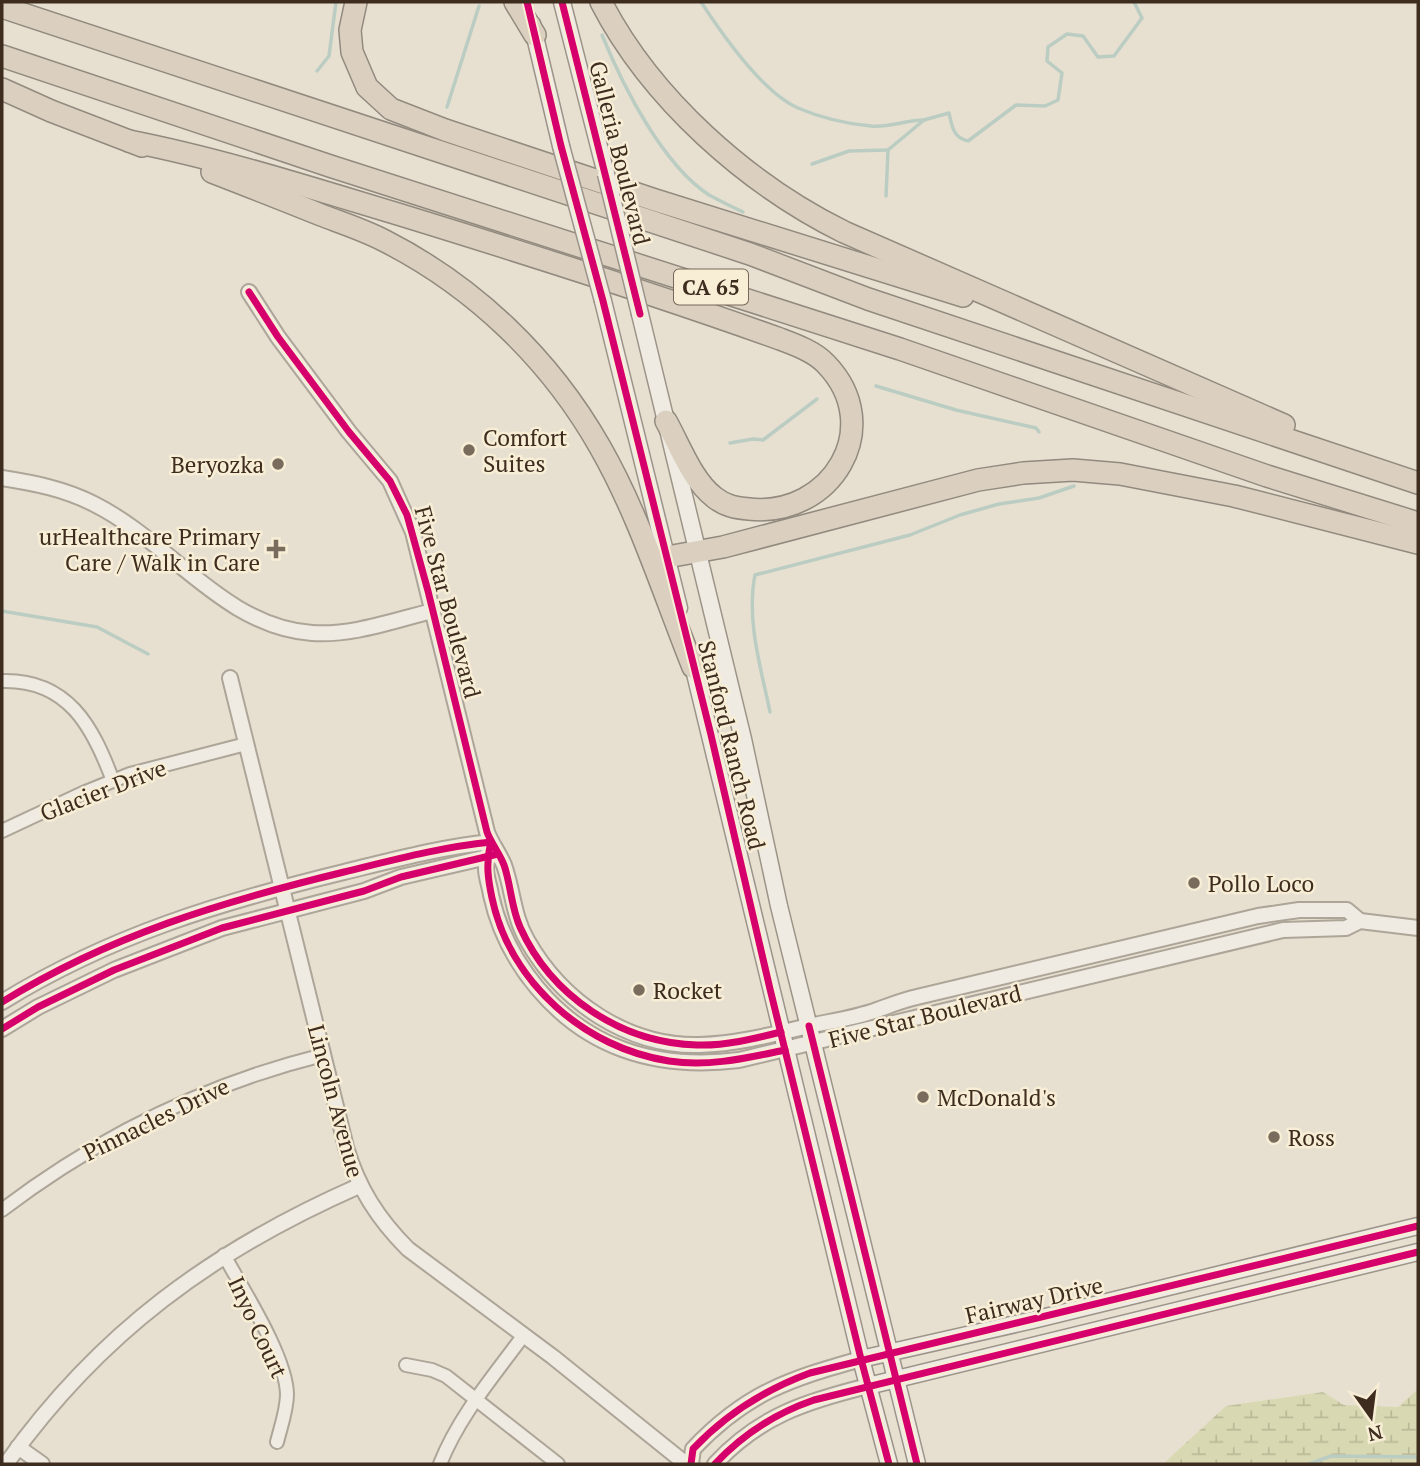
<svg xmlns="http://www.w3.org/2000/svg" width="1420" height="1466" viewBox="0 0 1420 1466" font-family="'PT Serif',serif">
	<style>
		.wetland { fill: url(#wetland-marsh) }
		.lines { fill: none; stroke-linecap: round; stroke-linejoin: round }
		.stream { stroke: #bbcdc2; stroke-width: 3.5 }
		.minor-casing { stroke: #ada598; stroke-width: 16 }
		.tertiary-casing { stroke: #ada598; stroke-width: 18 }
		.secondary-casing { stroke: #9c9488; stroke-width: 19 }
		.motorway-casing { stroke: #928a7f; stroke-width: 24 }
		.minor { stroke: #efebe2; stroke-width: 12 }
		.tertiary { stroke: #efebe2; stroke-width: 14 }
		.secondary { stroke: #efebe2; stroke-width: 16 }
		.motorway { stroke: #dbd0c0; stroke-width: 21 }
		.secondary-bridge-casing { stroke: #9c9488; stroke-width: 19; stroke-linecap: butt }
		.secondary-bridge { stroke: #efebe2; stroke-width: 16 }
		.cycleway-casing { stroke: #f8eed6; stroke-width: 11 }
		.cycleway { stroke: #d6006c; stroke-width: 7 }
		.poi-dot { fill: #796c5d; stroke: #f8eed6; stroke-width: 2.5 }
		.labels { text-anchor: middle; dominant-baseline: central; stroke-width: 5; stroke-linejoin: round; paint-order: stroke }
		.shield { fill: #f8eed6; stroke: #766756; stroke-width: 2 }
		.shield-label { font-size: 21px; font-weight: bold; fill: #3e2d1f }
		.street-label { font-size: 23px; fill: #3e2d1f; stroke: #f8eed6 }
		.poi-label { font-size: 23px; fill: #3e2d1f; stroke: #f8eed6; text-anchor: start }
	</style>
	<defs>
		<pattern id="wetland-marsh" width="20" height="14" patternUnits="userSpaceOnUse" patternTransform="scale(1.75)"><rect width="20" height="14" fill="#d8d8b2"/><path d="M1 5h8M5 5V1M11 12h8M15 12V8" fill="none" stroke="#baba99"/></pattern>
	</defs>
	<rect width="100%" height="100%" fill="#e7e0d0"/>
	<polygon class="wetland" points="1418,1389 1418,1464 1163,1464 1226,1406 1323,1392 1344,1405 1398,1407"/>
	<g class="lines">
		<g class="stream">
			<path d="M 701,2 C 722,34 763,93 798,108 C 819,117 847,124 871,126 C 888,128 906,120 924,120"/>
			<path d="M 602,35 C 623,86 662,164 709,195 C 720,201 732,207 743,212"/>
			<polyline points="317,71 329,56 336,2"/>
			<polyline points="447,107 479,6"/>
			<polyline points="812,164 849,151 888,150"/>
			<path d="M 886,196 L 888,150 L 924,120 L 949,113 C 952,126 953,138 968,141 L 1016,105 L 1045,106 L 1058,100 L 1062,73 L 1047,61 L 1048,47 L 1067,34 L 1083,36 L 1098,57 L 1114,56 L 1142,18 L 1134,2"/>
			<polyline points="876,386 956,410 1036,428 1039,432"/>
			<polyline points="730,443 753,439 763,440 817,399"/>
			<polyline points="2,611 97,627 148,654"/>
			<path d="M 770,712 C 761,668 746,620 755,575 L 910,535 L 960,515 L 999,504 L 1039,498 L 1074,486"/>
			<polyline points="1309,1464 1331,1456 1418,1457"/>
		</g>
		<g class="minor-casing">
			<g id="minor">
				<path d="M 2,681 C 68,679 93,727 113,781"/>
				<polyline points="2,831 83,793 130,774 246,744"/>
				<path d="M 2,1210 C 98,1137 206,1084 323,1055"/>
				<path d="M 224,1255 C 243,1290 286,1356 287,1394 C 287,1410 281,1426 277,1442"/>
				<polyline points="406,1365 432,1370 446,1376 558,1464"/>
				<path d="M 440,1464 C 459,1416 493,1377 523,1336"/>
			</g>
		</g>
		<g class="tertiary-casing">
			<g id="tertiary">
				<path d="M 249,292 L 278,337 L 349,432 L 390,481 L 413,532 L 487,832 C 491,843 499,853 504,865 C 513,890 513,916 527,940 C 562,1002 628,1047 700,1045 C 734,1044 767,1036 800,1028 C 825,1022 853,1019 877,1010 C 891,1005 903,1000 917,997 L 1258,916 L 1299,910 L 1347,910 L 1360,921"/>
				<path d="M 2,478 C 34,483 65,489 94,504 C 169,541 224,627 312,633 C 353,636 394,620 433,611"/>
				<path d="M 230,678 L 346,1147 C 358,1188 378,1219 408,1249 L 553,1357 L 686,1464"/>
				<path d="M 491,842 C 489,851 486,860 486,869 C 486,877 490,887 491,895 C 506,963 557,1025 622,1049 C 660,1063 699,1065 739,1060 L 1283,930 L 1346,928 L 1360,921 L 1418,928"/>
				<path d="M 2,1002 C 111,935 221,902 344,872 C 393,860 441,847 491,842"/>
				<polyline points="2,1029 38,1007 114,970 222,928 364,891 401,877 496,855"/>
				<polyline points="18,1447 42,1464"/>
				<path d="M 6,1464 C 99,1333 213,1250 359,1186"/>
				<path d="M 691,1464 L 693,1449 C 746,1393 789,1379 861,1359"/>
				<path d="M 715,1464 C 759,1416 807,1401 868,1386"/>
			</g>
		</g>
		<g class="secondary-casing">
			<g id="secondary">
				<polyline points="562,2 606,174"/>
				<polyline points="532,24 561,146"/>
				<polyline points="603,301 679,608"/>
				<polyline points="640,314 743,739 779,906 917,1464"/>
				<polyline points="691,657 861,1359 889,1464"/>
				<polyline points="861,1359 1033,1320 1418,1226"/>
				<polyline points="868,1386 1418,1252"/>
			</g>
		</g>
		<g class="motorway-casing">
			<g id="motorway">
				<polyline points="356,2 350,30 352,52 367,87 391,109 445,130 655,200 963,296"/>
				<polyline points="515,2 535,35"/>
				<path d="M 601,2 C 651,99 747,184 844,232 L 1284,425"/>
				<polyline points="2,7 750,254 868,299 1418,483"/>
				<polyline points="2,56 330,166 900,349 1267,476 1418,523"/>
				<polyline points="2,89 51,111 142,146"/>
				<path d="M 129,141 C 221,159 311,188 401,215 C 528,254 655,294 780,339 C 796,345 815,352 826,364 C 887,427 831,518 749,509 C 736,508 725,506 714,497 C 692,480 680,446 666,421"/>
				<path d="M 212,172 C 248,186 284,200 321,215 C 342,223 364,230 385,241 C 475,287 550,359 600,447 C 639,515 664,595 693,667"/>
				<polyline points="667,557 723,547 978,480 1023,473 1073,470 1120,474 1234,496 1418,543"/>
			</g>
		</g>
		<use href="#minor" class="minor"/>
		<use href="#tertiary" class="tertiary"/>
		<use href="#secondary" class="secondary"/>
		<use href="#motorway" class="motorway"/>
		<g class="secondary-bridge-casing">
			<g id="secondary-bridge">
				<polyline points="561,146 603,301"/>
				<polyline points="606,174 640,314"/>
			</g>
		</g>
		<use href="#secondary-bridge" class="secondary-bridge"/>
		<g class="cycleway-casing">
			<g id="cycleway">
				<polyline points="527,2 561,146 603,301 711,735 770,989 861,1359 889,1464"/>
				<polyline points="562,2 640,314"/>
				<path d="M 249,292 L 278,337 L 349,432 L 390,481 L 407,515 L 428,591 L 487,832 C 491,843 500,854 504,865 C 511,885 511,907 520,927 C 551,996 621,1043 697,1045 C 725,1046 753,1039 781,1032"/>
				<path d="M 490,846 C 486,865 488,879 492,898 C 510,983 585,1048 669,1061 C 710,1067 746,1058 785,1050"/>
				<path d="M 2,1002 C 111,935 221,902 344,872 C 393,860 441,847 491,842"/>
				<polyline points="809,1026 917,1464"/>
				<polyline points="2,1029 38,1007 114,970 222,928 364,891 401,877 498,854"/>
				<path d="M 691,1464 L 693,1449 C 726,1414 764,1390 810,1373 L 1418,1226"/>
				<path d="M 715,1464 C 743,1434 776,1413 814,1400 L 1418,1252"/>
			</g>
		</g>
		<use href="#cycleway" class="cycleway"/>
	</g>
	<g class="poi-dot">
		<circle cx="469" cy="450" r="7"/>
		<circle cx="278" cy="464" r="7"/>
		<path d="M272.5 538.5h7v7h7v7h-7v7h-7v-7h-7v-7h7z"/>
		<circle cx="1194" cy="883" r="7"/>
		<circle cx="639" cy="990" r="7"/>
		<circle cx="923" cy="1097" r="7"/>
		<circle cx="1274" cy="1137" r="7"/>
	</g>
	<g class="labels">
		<rect class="shield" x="674" y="269.5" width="74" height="35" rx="5"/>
		<g class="shield-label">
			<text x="711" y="287">CA 65</text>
		</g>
		<g class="street-label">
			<text transform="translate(620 153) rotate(76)">Galleria Boulevard</text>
			<text transform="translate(448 602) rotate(75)">Five Star Boulevard</text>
			<text transform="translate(732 745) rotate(76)">Stanford Ranch Road</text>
			<text transform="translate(103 790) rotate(-21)">Glacier Drive</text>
			<text transform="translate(925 1016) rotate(-14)">Five Star Boulevard</text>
			<text transform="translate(336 1101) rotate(75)">Lincoln Avenue</text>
			<text transform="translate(156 1119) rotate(-26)">Pinnacles Drive</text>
			<text transform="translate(1034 1300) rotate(-13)">Fairway Drive</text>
			<text transform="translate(258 1327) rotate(65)">Inyo Court</text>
		</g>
		<g class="poi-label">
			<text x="483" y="437">Comfort<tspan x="483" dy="26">Suites</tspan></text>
			<text x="264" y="464" text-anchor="end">Beryozka</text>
			<text x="260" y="536" text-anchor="end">urHealthcare Primary<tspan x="260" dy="26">Care / Walk in Care</tspan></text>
			<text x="1208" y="883">Pollo Loco</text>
			<text x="653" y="990">Rocket</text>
			<text x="937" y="1097">McDonald's</text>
			<text x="1288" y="1137">Ross</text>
		</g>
	</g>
	<rect width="1420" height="1466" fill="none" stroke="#3e2d1f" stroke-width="7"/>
	<g transform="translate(1371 1417) rotate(166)" stroke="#f8eed6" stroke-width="5" paint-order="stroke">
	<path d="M0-5L12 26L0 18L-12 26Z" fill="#3e2d1f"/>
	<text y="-10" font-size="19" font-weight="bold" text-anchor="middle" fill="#3e2d1f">N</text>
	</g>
</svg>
